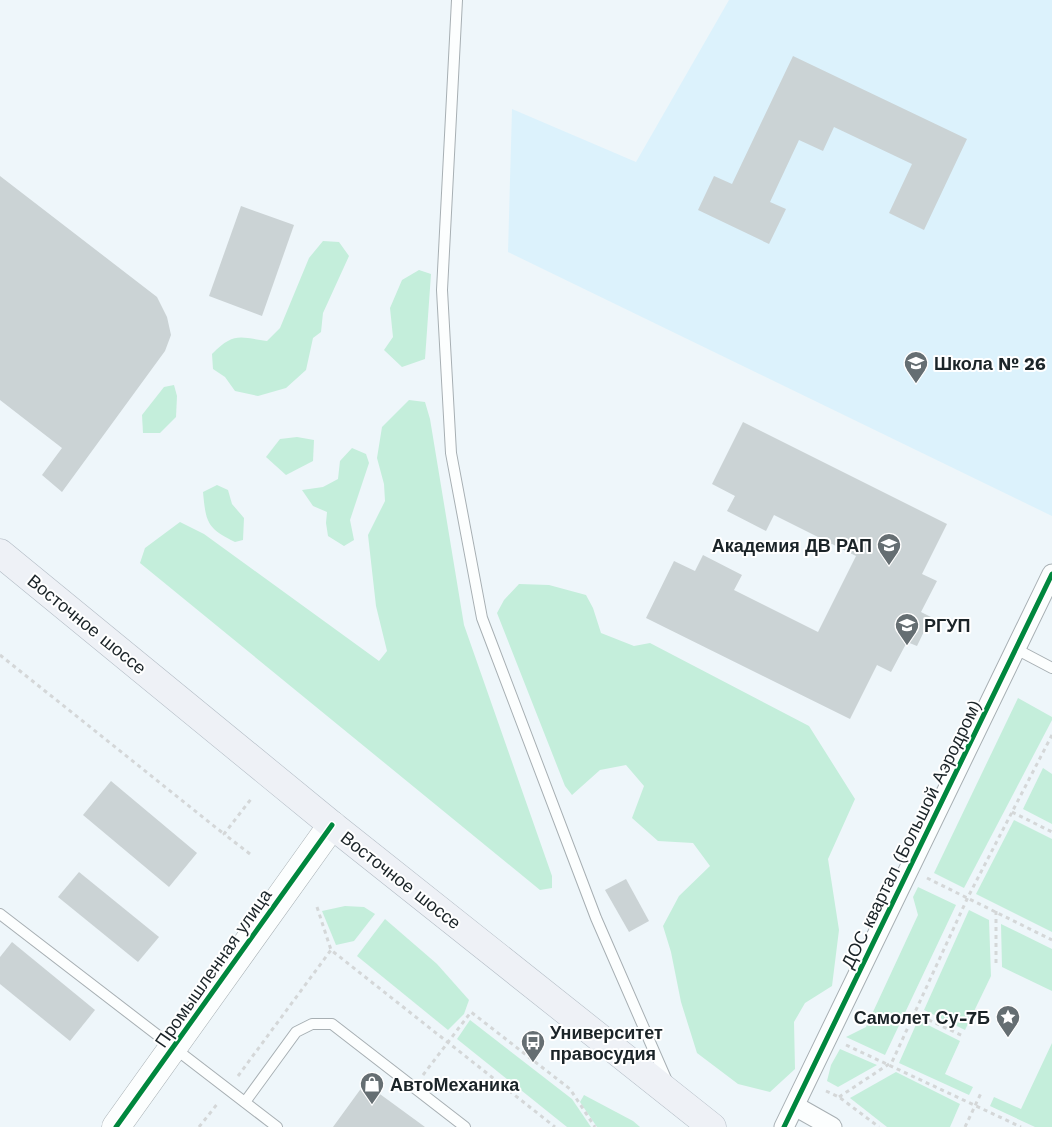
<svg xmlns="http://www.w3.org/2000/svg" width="1052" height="1127" viewBox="0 0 1052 1127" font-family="'Work Sans',sans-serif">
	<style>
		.built { fill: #dcf2fc }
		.green { fill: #c4eedb }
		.building { fill: #cbd3d5 }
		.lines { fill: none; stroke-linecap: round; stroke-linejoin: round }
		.lane-casing { stroke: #a7afb3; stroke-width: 12 }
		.street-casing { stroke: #a7afb3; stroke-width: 21 }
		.secondary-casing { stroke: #a7afb3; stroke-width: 29 }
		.primary-casing { stroke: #b2bbc4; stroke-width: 29 }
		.path { stroke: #d4d7d8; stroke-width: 3; stroke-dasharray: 4 4; stroke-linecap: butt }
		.lane { stroke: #fcfefe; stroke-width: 10 }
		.street { stroke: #fcfefe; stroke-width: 19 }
		.secondary { stroke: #fcfefe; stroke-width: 28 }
		.primary { stroke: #eef1f6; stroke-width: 28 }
		.cycleway-casing { stroke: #fff; stroke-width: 8 }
		.cycleway { stroke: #00873e; stroke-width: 5 }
		.labels { text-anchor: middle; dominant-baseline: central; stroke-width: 4; stroke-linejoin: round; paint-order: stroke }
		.poi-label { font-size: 18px; font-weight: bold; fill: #1b2428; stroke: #fff; text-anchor: start }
		.street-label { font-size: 18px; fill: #1b2428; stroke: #fff }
	</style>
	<rect width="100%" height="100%" fill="#eef6fa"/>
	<polygon class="built" points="729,0 1052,0 1052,516 508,252 512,109 636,162"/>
	<g class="green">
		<path d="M 323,241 L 339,242 L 349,256 L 323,313 L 321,332 L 313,338 L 306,370 L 286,388 L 258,396 L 235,391 L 225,377 L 213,369 L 212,354 C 234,332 239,337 267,341 L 280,328 L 309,258 Z"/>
		<polygon points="419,270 431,274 425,359 402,367 384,350 393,337 390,308 402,280"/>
		<polygon points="174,385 177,396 176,417 160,433 143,433 142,415 164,387"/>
		<polygon points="409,400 425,402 430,419 464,625 552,876 552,888 540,890 140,563 145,548 180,522 204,534 379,661 387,651 376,606 368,535 385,501 384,484 377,458 382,427"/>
		<polygon points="297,437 314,440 313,461 286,475 266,457 280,439"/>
		<polygon points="352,448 366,454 369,463 350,520 354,540 344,546 328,536 326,523 327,512 313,506 302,490 323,487 338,479 340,461"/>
		<path d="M 217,485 L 228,490 L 232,504 L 244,518 L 243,540 L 235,542 C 207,528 206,523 203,492 Z"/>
		<polygon points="519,584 549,585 586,595 593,608 601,633 634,646 650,643 809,726 855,799 828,859 839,930 832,986 805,1003 794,1022 795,1069 770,1092 738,1084 697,1053 681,1002 671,952 663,926 679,896 710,866 693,843 658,841 632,818 644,786 626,765 600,770 572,795 565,786 497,613 504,600"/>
		<polygon points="1018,698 1052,717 1052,720 964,888 934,873"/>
		<polygon points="1043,768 1052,774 1052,824 1023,809"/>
		<polygon points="1014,820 1052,839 1052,932 976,894"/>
		<polygon points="918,887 956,905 885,1055 846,1037 866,1027 918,915 913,897"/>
		<polygon points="345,906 364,907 375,914 354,941 336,945 322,911"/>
		<polygon points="969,910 989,920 991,976 965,1030 924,1010"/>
		<polygon points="385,919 437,964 469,1000 464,1014 448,1030 357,956"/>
		<polygon points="1001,924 1052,949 1052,991 1002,967"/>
		<polygon points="470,1020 572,1099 591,1127 567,1127 457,1039"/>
		<polygon points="918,1020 960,1041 945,1074 973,1087 969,1095 899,1063"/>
		<polygon points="1052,1043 1052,1127 1035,1127 990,1106 994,1097 1021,1109"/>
		<polygon points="840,1049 877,1065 838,1087 827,1081 831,1065"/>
		<polygon points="896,1072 960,1104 950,1127 887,1127 850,1098"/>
		<polygon points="584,1095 633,1121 640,1127 597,1127 580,1102"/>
	</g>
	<g class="building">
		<polygon points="793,56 967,139 924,230 889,213 912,164 834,127 823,151 799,140 770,202 786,209 769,244 698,210 714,176 732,184"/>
		<polygon points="0,176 157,297 167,317 171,335 165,351 62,492 42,475 62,448 0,400"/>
		<polygon points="241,206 294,225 262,316 209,296"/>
		<polygon points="743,422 947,524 922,574 937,581 921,612 931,617 917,646 907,642 891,672 877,665 850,719 646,618 674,561 695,571 703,555 742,575 734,590 818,632 856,556 774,515 766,531 727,511 735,496 712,484"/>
		<polygon points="111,781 197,853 169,887 83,815"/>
		<polygon points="79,872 159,937 138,962 58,897"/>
		<polygon points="626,879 649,921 629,932 605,890"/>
		<polygon points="12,942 95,1010 70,1041 0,984 0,957"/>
		<polygon points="365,1083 373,1089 425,1127 333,1127"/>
	</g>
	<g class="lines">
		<g class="lane-casing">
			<g id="lane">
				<polyline points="457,0 442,290 451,453 482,618 596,918 667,1081"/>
				<polyline points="1016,649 1052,668"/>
				<polyline points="0,914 277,1127"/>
				<polyline points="245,1102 296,1032 312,1024 332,1024 465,1127"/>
			</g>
		</g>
		<g class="street-casing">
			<g id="street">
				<polyline points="795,1106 832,1127"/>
				<polyline points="784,1127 1052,574"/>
			</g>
		</g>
		<g class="secondary-casing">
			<polyline id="secondary" points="116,1127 332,825"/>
		</g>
		<g class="primary-casing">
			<polyline id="primary" points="0,553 332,825 712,1127"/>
		</g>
		<g class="path">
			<polyline points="0,655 224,834"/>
			<polyline points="1012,812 1052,832"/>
			<polyline points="250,854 224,834 251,799"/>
			<polyline points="927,878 1052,940"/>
			<polyline points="317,907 331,950 555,1127"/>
			<polyline points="996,911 996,964"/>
			<polyline points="914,1013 963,1036"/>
			<polyline points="846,1045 1021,1127"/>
			<polyline points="423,1075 471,1012 570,1089 595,1127"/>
			<polyline points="238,1076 331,950"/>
			<polyline points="826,1091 839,1097 879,1127"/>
			<polyline points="839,1097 892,1062 968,897 1052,735"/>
			<polyline points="199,1127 218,1103"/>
			<polyline points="965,1127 982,1091"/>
		</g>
		<use href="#lane" class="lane"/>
		<use href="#street" class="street"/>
		<use href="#secondary" class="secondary"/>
		<use href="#primary" class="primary"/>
		<g class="cycleway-casing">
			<g id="cycleway">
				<polyline points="116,1127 332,825"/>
				<polyline points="784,1127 1052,574"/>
			</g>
		</g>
		<use href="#cycleway" class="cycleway"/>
	</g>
	<defs>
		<g id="school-pin" transform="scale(1.25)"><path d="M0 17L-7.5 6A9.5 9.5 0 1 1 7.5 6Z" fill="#656e72" stroke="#fff"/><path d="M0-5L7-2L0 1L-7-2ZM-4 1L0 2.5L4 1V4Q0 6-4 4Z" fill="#fff"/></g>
		<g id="university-pin" transform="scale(1.25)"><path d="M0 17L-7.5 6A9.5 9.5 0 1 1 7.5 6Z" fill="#656e72" stroke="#fff"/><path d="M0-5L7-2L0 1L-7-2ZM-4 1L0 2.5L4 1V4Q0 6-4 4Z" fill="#fff"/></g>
		<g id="sight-pin" transform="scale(1.25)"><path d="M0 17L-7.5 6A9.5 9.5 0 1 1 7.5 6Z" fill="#656e72" stroke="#fff"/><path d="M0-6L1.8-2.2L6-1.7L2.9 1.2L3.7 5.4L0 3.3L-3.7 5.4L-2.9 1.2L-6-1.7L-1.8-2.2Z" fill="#fff"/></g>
		<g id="bus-pin" transform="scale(1.25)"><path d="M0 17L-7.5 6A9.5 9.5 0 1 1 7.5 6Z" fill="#656e72" stroke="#fff"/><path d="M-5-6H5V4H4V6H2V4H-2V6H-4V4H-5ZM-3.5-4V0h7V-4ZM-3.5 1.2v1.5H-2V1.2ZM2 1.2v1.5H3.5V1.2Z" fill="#fff"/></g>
		<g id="shop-pin" transform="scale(1.25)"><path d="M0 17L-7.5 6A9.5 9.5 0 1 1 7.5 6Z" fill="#656e72" stroke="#fff"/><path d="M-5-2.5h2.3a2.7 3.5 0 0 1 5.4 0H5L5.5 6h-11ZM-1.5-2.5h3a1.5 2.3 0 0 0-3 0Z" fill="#fff"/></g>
	</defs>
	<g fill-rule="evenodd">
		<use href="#school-pin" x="916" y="363"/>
		<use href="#university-pin" x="889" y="545"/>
		<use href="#university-pin" x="907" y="625"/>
		<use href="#sight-pin" x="1008" y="1017"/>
		<use href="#bus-pin" x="533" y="1042"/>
		<use href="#shop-pin" x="372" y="1084"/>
	</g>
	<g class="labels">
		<g class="poi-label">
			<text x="934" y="363">Школа № 26</text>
			<text x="872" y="545" text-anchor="end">Академия ДВ РАП</text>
			<text x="924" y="625">РГУП</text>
			<text x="990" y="1017" text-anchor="end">Самолет Су-7Б</text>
			<text x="550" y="1032">Университет<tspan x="550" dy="21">правосудия</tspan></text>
			<text x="390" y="1084">АвтоМеханика</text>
		</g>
		<g class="street-label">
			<text transform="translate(87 624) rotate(39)">Восточное шоссе</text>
			<text transform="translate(911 834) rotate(-64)">ДОС квартал (Большой Аэродром)</text>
			<text transform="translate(401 880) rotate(38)">Восточное шоссе</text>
			<text transform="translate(213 968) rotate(-55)">Промышленная улица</text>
		</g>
	</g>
</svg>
